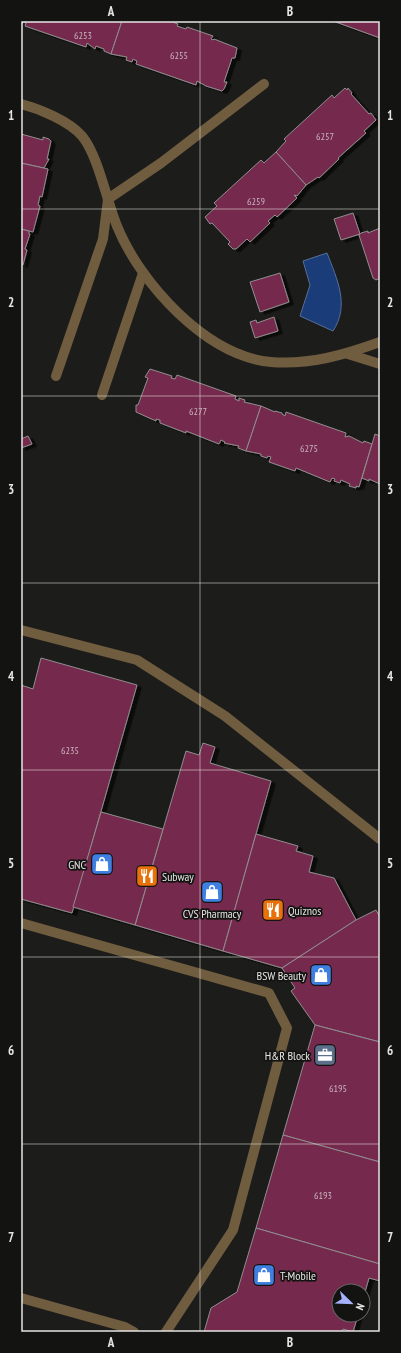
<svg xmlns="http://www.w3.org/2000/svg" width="401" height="1353" viewBox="0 0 401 1353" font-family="'PT Sans Narrow',sans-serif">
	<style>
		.water { fill: #1a3c79; stroke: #576f99 }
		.building { fill: #742b4e; stroke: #908d8e; filter: url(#shadow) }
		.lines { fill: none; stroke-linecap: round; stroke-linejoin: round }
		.service { stroke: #705c3f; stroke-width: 10 }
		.grid { fill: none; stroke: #e6e5e4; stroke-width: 1; stroke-opacity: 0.55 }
		.labels { text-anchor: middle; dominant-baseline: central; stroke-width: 3.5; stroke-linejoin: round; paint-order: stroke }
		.number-label { font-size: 10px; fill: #cab6be }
		.poi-label { font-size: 12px; fill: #e6e5e4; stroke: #131311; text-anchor: end }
		.neatline { fill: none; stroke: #e6e5e4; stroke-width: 1.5 }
		.grid-label { font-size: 13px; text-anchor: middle; font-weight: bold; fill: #e6e5e4 }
	</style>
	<defs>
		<filter id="shadow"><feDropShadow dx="4.5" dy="2.5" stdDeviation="0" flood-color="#0009"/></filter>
	</defs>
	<rect width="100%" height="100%" fill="#1c1c1a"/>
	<path class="water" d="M 327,253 C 337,279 350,305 333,331 L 300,316 L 310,285 L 303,261 Z"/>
	<g class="building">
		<polygon points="21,21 122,21 111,54 104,51 104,49 96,46 95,49 87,43 86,47 25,26 26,23 23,22 22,24"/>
		<polygon points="122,21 170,21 178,24 177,26 186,29 187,27 213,36 211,39 213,40 214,39 237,48 235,58 232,58 224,82 227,82 224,89 222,91 206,86 197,81 196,85 136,64 137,61 133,59 132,62 126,60 127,57 111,54"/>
		<polygon points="333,21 380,21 380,38"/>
		<polygon points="345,88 347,90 348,88 352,93 351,94 369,114 371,113 376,120 364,131 366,133 338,158 339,159 319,178 318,177 306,185 276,152 286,141 284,139 332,95 334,98"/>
		<polygon points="21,134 43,140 43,137 49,139 51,141 47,159 49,159 44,168 21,163"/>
		<polygon points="276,152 306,185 297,196 294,195 297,198 277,217 275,215 268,221 270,223 250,242 247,239 236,249 233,249 228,244 230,242 212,223 210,224 205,217 217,206 214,203 261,160 264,163"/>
		<polygon points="21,163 48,169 42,197 40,196 38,205 40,206 33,232 21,229"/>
		<polygon points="353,213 360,234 341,240 334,219"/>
		<polygon points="380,228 380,278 376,280 373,278 359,235 361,233 368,231 368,233"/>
		<polygon points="21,229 29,231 29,234 30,234 25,249 27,250 23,265 21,265"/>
		<polygon points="280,273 289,302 260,312 250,282"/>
		<polygon points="274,317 278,331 255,338 250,322 256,320 257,323"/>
		<polygon points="150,369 172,376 171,378 175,379 177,375 236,396 235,399 239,401 239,398 245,400 244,402 261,406 246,451 238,448 239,446 224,443 225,442 221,440 219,444 186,431 186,433 160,423 160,420 156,419 156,421 136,412 136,405 138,405 148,378 145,377"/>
		<polygon points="261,406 275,412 275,411 282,413 282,414 285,416 286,412 346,433 345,437 349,436 363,443 364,441 372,444 359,487 356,486 356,488 349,486 350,484 341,480 340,483 334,481 335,479 332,478 330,482 296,468 295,471 269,462 271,457 268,456 267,458 261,456 261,454 246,451"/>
		<polygon points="375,434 380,436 380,484 369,479 369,481 362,478"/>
		<polygon points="28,436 32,444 21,448 21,439"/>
		<polygon points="41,658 137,685 72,913 21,899 21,685 33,689"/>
		<polygon points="203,743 215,747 210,763 271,781 223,951 135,925 186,751 199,755"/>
		<polygon points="101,812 163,829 135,925 73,907"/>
		<polygon points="256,834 298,846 296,851 313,856 309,872 334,878 356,920 282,968 223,951"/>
		<polygon points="376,910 380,917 380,1042 315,1025 291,991 295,988 282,968 356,920"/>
		<polygon points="315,1025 380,1042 380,1162 283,1135"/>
		<polygon points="283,1135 380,1162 380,1264 256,1228"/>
		<polygon points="256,1228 380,1264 380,1281 369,1278 363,1299 363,1291 339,1291 339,1315 358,1315 353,1332 343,1329 342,1332 204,1332 211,1308 237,1292"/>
	</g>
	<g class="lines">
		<g class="service">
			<path d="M 21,104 C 40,109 69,121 82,136 C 98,155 107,202 117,226 C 140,283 206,356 271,362 C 310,365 344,355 380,342"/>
			<polyline points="348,354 380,364"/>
			<polyline points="56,376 103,239 108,199 161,163 264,84"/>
			<polyline points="102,395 143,273"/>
			<polyline points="21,630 137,660 225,716 380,839"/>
			<polyline points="21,923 269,993 287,1028 233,1230 166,1332"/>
			<polyline points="21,1298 125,1327 134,1332"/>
		</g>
	</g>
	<path class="grid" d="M 200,21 L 200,1332M 21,209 L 380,209M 21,396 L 380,396M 21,583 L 380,583M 21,770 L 380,770M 21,957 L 380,957M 21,1144 L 380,1144"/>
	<defs>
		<g id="shop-square" transform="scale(1.15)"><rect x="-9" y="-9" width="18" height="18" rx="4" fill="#3f7fe0" stroke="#131311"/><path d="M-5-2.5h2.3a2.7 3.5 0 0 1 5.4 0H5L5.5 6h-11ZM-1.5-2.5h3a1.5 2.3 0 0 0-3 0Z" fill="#fff"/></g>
		<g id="restaurant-square" transform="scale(1.15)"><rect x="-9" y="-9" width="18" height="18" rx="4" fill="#e8710a" stroke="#131311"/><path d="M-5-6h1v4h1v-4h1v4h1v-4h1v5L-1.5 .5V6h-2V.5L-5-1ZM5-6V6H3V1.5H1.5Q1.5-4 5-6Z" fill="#fff"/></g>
		<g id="office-square" transform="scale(1.15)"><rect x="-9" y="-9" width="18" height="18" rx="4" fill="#5c6f8a" stroke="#131311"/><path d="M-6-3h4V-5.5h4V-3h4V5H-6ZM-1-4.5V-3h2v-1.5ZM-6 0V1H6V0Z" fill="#fff"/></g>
	</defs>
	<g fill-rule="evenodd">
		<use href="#shop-square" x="102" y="864"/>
		<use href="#restaurant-square" x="147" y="876"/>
		<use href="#shop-square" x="212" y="892"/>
		<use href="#restaurant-square" x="273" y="910"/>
		<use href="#shop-square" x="321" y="975"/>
		<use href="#office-square" x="325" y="1055"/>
		<use href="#shop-square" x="264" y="1275"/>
	</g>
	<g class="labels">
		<g class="number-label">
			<text x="83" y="35">6253</text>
			<text x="179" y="55">6255</text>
			<text x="325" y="136">6257</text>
			<text x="256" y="201">6259</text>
			<text x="198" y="411">6277</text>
			<text x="309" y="448">6275</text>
			<text x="70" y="750">6235</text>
			<text x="338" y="1088">6195</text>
			<text x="323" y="1195">6193</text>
		</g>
		<g class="poi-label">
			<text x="86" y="864">GNC</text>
			<text x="162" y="876" text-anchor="start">Subway</text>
			<text x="288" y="910" text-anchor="start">Quiznos</text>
			<text x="212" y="913" text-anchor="middle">CVS Pharmacy</text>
			<text x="306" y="975">BSW Beauty</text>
			<text x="310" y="1055">H&amp;R Block</text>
			<text x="280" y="1275" text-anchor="start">T-Mobile</text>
		</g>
	</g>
	<rect width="401" height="1353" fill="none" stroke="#131311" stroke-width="44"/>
	<g transform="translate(351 1303) rotate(113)"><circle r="19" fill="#131311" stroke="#676765"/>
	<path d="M0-3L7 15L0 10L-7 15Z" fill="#a5b1fc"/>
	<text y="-6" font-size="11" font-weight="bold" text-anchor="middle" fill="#e6e5e4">N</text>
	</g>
	<rect x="22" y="22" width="357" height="1309" class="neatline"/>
	<g class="grid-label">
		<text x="111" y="16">A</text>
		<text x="290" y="16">B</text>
		<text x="11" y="120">1</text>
		<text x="390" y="120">1</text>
		<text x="11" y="307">2</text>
		<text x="390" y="307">2</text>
		<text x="11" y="494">3</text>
		<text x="390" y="494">3</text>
		<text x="11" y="681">4</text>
		<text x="390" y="681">4</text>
		<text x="11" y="868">5</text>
		<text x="390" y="868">5</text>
		<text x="11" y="1055">6</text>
		<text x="390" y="1055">6</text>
		<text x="11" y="1242">7</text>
		<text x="390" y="1242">7</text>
		<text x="111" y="1347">A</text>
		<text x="290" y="1347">B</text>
	</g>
</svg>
